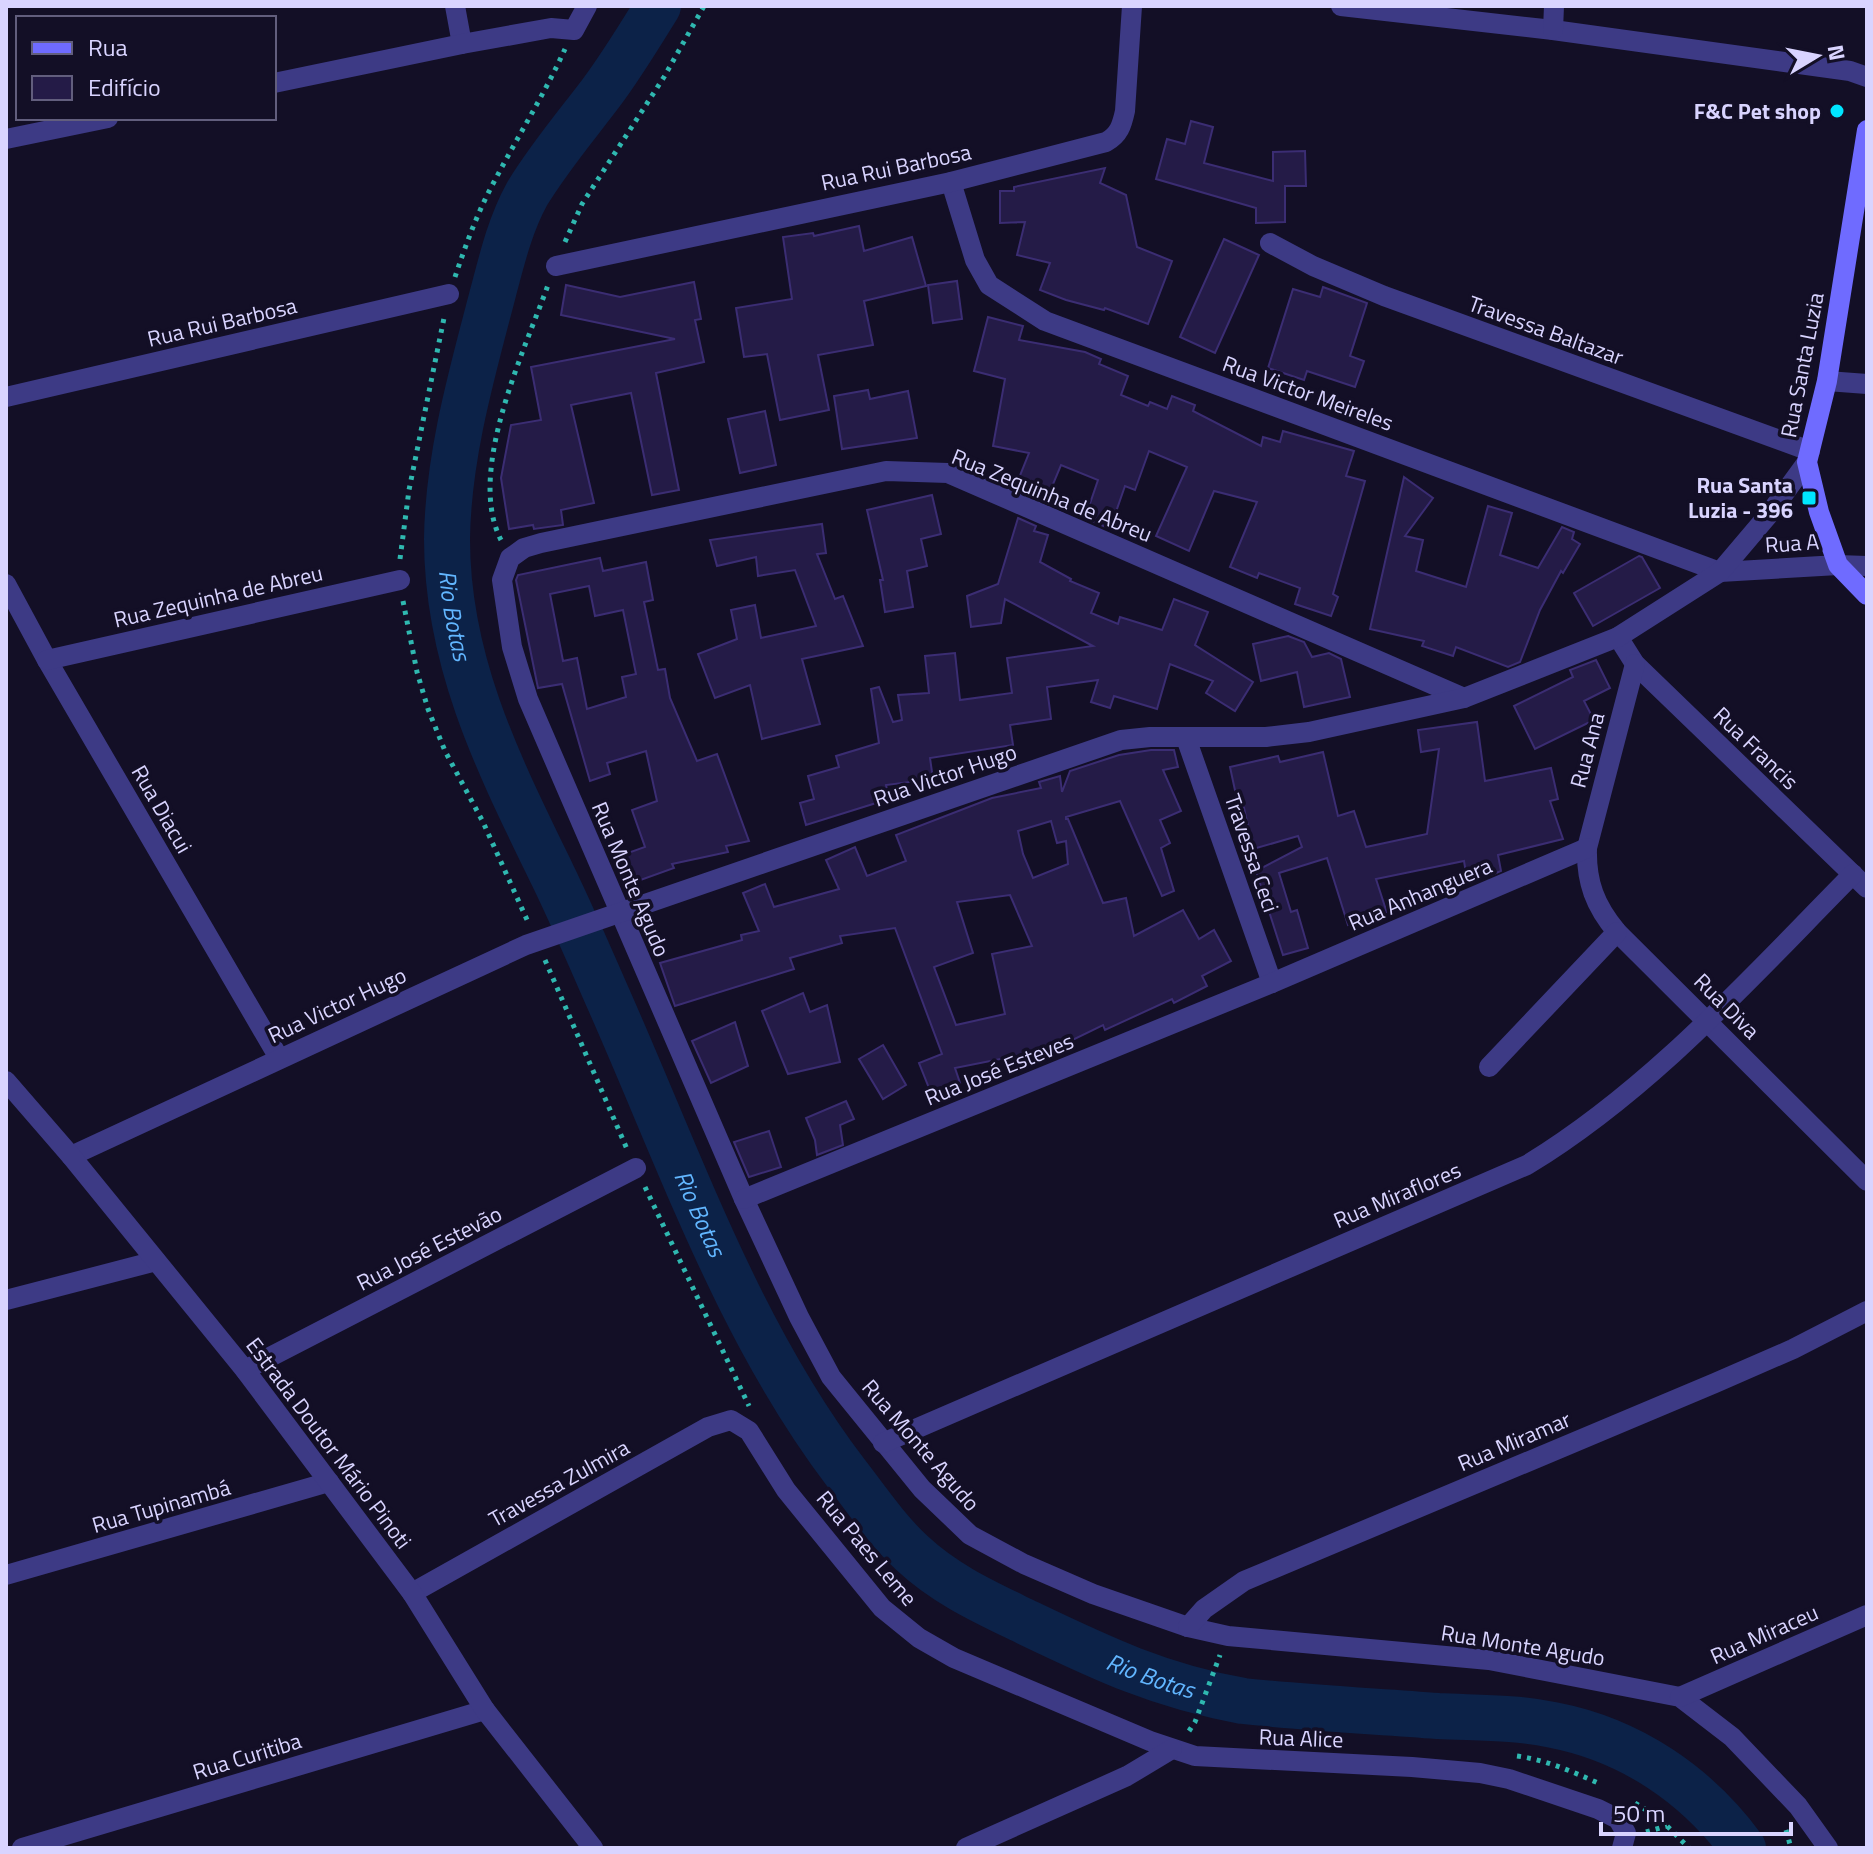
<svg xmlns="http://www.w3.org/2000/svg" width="1873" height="1854" viewBox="0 0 1873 1854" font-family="'Titillium Web',sans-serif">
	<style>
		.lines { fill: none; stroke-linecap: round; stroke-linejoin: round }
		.river { stroke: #0c2248; stroke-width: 46 }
		.building { fill: #241b47; stroke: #3b2d73; stroke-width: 2; fill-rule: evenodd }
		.path { stroke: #2fb8b0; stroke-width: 5; stroke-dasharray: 4 6; stroke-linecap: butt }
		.minor { stroke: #3d3a85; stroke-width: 20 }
		.tertiary { stroke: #3d3a85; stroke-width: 20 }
		.secondary { stroke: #6f6bff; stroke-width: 20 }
		.poi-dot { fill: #00e5ff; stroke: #130f26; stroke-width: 3 }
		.labels { text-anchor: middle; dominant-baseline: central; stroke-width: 7; stroke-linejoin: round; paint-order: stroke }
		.poi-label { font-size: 22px; font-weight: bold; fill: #d9d4ff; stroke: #130f26; text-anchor: end }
		.street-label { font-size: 22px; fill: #d9d4ff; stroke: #130f26 }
		.water-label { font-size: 24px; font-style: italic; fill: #62b6ff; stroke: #130f26 }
	</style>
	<rect width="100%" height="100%" fill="#130f26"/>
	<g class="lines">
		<path class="river" id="s1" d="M 658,6 C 640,35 622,65 601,93 C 576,126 548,159 527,194 C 510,225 502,259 493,293 C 472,373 448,456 447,539 C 447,663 499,765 552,874 C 572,915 590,957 608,998 C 680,1160 738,1331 846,1473 C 867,1500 887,1530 912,1553 C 946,1585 987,1603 1028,1623 C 1103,1659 1160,1686 1243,1701 C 1308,1708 1373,1711 1438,1716 C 1476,1718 1515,1717 1553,1725 C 1631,1740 1697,1785 1743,1848"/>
	</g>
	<g class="building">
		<polygon points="1191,121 1213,127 1204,163 1273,181 1273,152 1305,151 1306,186 1285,186 1285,222 1256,223 1256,208 1156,179 1167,139 1185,144"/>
		<polygon points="1105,168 1100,183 1126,195 1137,247 1172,261 1148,324 1105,308 1104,310 1066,300 1040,290 1050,263 1017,255 1025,222 1000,223 1000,191 1014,191 1014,187"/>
		<polygon points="859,226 864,251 912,237 926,286 864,301 873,345 818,355 829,410 780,420 767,354 744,357 736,308 792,299 783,237 813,233 814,236"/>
		<polygon points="1224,239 1259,255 1215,353 1180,337"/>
		<polygon points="957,281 962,319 933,323 928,285"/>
		<polygon points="694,282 701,319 695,320 704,362 656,373 679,490 652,495 631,393 571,405 594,503 561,510 563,525 534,529 533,525 509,529 501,478 511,425 541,420 531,367 675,339 561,315 566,285 620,297"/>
		<polygon points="1323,287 1367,303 1350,356 1364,361 1355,387 1307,371 1304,380 1268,368 1293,289 1320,297"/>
		<polygon points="988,317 1023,326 1019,340 1085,352 1101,359 1099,364 1128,376 1121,395 1148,406 1150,402 1167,409 1172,396 1195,405 1193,411 1261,446 1263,437 1280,442 1283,431 1354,451 1346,476 1365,481 1333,594 1338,597 1331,616 1295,604 1300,588 1259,573 1257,578 1230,567 1257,502 1214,491 1189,551 1156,536 1187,467 1149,451 1135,490 1125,486 1110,529 1085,518 1098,480 1061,465 1046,501 1015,488 1029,453 993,446 1005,379 974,371"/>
		<polygon points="868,390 870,399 908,391 917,438 842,449 834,396"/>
		<polygon points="765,411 776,465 740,473 728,419"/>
		<polygon points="1404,477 1433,498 1405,536 1423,540 1416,571 1466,587 1488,506 1512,513 1500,555 1538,568 1562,527 1574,532 1572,539 1580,544 1563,573 1561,571 1540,610 1520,662 1508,667 1456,647 1453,656 1422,646 1424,641 1370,629"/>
		<polygon points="932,495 941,534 921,539 927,566 907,571 913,607 885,612 880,580 883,580 867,510"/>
		<polygon points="1018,518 1036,526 1034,531 1048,535 1040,562 1071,579 1070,581 1099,593 1091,613 1118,624 1120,617 1162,630 1174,599 1208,612 1195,645 1253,682 1235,711 1206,693 1213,681 1170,664 1157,709 1114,696 1110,708 1091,702 1098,680 1047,687 1051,719 1010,725 1013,745 930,758 933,779 886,785 889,799 806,825 800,803 814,799 808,776 839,767 836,756 879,743 871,689 879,687 893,722 902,720 898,695 929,693 925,656 955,653 960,700 1012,693 1007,658 1093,646 1005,599 1001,623 971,627 967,596 998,584"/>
		<polygon points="822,524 826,553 817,554 835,599 843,596 863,646 802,659 820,724 762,739 750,685 715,698 698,654 737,639 731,610 755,605 761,638 816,626 795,570 758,576 756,557 717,566 710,540"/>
		<polygon points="1639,556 1642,557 1660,588 1593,626 1574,593"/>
		<path d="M 600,558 L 603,571 L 646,562 L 653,600 L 644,602 L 658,670 L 665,669 L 670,698 L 697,761 L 717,754 L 749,841 L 726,846 L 728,852 L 672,864 L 674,868 L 635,882 L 625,854 L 645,847 L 632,810 L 657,801 L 646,751 L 607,763 L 610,774 L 590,781 L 562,684 L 538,688 L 516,580 L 518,575 ZM 589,586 L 595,616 L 623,610 L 636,674 L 622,677 L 626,697 L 587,709 L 577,658 L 563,661 L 550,594 Z"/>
		<polygon points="1288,636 1304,642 1312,657 1329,653 1341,659 1350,697 1304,707 1297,672 1261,681 1253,644"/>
		<polygon points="1596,660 1610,688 1584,701 1594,720 1535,749 1514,706 1573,677 1570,670"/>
		<polygon points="1477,722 1485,781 1551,768 1558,799 1550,801 1563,839 1498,855 1501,871 1494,874 1467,879 1464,861 1376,879 1387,913 1348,925 1327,858 1279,873 1291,912 1297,910 1308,948 1283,955 1256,871 1302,847 1298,836 1253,849 1244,808 1239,809 1230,767 1278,756 1280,762 1323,752 1338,816 1354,811 1366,847 1427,834 1439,749 1421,752 1418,730"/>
		<path d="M 1151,750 L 1174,750 L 1178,767 L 1163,770 L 1181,811 L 1160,820 L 1170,843 L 1161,848 L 1174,891 L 1162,896 L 1120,801 L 1066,817 L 1066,819 L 1068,819 L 1103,903 L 1126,898 L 1134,936 L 1183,910 L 1199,939 L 1214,930 L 1231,961 L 1202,976 L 1207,986 L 1174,1003 L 1172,999 L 1105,1030 L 1103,1025 L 1056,1048 L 955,1068 L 960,1083 L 931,1093 L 919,1063 L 942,1054 L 895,928 L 840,936 L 842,943 L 790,958 L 794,969 L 675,1006 L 660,963 L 742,940 L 741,935 L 759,931 L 743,893 L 765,884 L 774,907 L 839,889 L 826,860 L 855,847 L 867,876 L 906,861 L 896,835 L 992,798 L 1041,788 L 1039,782 L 1060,776 L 1062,792 L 1070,771 L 1119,755 ZM 1051,821 L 1057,843 L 1066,841 L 1068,864 L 1033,878 L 1023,854 L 1018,831 ZM 1010,895 L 1032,946 L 992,954 L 1005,1014 L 956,1025 L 934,967 L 973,953 L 957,902 Z"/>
		<polygon points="803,993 810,1012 827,1005 840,1062 788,1074 762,1011"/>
		<polygon points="735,1022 748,1066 711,1083 692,1041"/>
		<polygon points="883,1045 906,1085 883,1099 859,1059"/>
		<polygon points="846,1101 854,1119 840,1125 843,1145 817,1155 815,1140 806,1118"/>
		<polygon points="769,1131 781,1167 749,1177 734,1142"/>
	</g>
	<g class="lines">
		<g class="path">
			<polyline points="565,242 582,204 664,77 704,6"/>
			<path d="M 455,277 C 466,244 478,211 495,180 C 518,136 544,95 565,49"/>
			<path d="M 501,540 C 466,472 524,352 548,285"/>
			<polyline points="400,559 409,490 444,318"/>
			<polyline points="403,601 417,672 428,709 445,751 483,822 528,922"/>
			<polyline points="545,960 627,1149"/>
			<polyline points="645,1187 749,1406"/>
			<polyline points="1189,1731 1195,1722 1220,1655"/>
			<path d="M 1517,1756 C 1546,1760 1571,1771 1598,1783"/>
			<polyline points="1635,1803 1659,1818 1689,1848"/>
			<polyline points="1786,1830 1791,1848"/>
			<polyline points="1646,1832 1667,1826"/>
		</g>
		<g class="minor">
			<polyline points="455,6 462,44"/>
			<polyline points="1341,6 1553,30 1850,71 1867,77"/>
			<polyline points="1553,30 1554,6"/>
			<polyline points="274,83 462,44 551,28 574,30 587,6"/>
			<polyline points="6,139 108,118"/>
			<polyline points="951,182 975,260 989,285 1045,321 1720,572 1838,565 1867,566"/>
			<polyline points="1270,243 1313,266 1384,296 1810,451"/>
			<path d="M 556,266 L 951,182 L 1106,142 C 1119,135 1122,125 1125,111 L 1132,6"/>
			<polyline points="1827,381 1867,384"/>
			<polyline points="6,397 449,294"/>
			<polyline points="6,584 47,660 279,1058"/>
			<polyline points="1618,637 1635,664 1867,888"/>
			<polyline points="47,660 400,580"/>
			<path d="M 1635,664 L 1587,848 C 1586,882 1595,906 1617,932 L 1867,1181"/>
			<polyline points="1464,698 948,473 886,471 541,543 524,548 510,558 502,580 512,647 528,699 744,1199 799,1317 831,1377 922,1489 970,1535 1024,1564 1093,1594 1188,1627 1228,1636 1489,1660 1680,1697 1732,1737 1798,1806 1828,1848"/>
			<polyline points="1186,738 1272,983"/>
			<polyline points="1489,1067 1617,932"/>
			<polyline points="71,1156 526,945 1121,740 1150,737 1266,737 1309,732 1464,698 1618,637 1720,572 1770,513 1807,462"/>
			<polyline points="744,1199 1272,983 1587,848"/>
			<polyline points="6,1300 156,1261"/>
			<polyline points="245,1370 636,1168"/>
			<path d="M 883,1443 L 1527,1165 C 1652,1089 1751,977 1853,874"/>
			<polyline points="6,1575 329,1482"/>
			<polyline points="412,1593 708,1427 731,1420 749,1431 786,1490 882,1608 919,1638 954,1658 1150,1741 1195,1756 1412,1767 1480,1773 1509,1779 1598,1809 1618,1819 1626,1833 1622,1848"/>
			<polyline points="1188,1627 1204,1609 1244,1581 1715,1383 1793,1349 1867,1311"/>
			<polyline points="1680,1697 1867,1615"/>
			<polyline points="22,1848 485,1710"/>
			<polyline points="966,1848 1127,1776 1172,1749"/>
		</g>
		<polyline class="tertiary" points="6,1081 71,1156 245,1370 412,1593 485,1710 593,1848"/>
		<polyline class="secondary" points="1867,130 1827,381 1807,462 1819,512 1838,565 1867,595"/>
	</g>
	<g class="poi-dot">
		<circle cx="1837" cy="111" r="8"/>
		<rect x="1801" y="490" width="16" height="16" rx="4"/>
	</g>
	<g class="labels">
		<g class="poi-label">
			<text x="1821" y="111">F&amp;C Pet shop</text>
			<text x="1793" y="485">Rua Santa<tspan x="1793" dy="25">Luzia - 396</tspan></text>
		</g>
		<g class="street-label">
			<text transform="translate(896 167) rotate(-12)">Rua Rui Barbosa</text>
			<text transform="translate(222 322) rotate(-13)">Rua Rui Barbosa</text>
			<text transform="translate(1546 330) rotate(20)">Travessa Baltazar</text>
			<text transform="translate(1802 365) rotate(-79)">Rua Santa Luzia</text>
			<text transform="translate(1308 393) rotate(20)">Rua Victor Meireles</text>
			<text transform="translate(1052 495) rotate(22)">Rua Zequinha de Abreu</text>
			<text transform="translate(1792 543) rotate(-4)">Rua A</text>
			<text transform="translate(218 596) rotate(-13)">Rua Zequinha de Abreu</text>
			<text transform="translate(1756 748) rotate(44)">Rua Francis</text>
			<text transform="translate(1587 750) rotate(-75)">Rua Ana</text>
			<text transform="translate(945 775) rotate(-19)">Rua Victor Hugo</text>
			<text transform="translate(162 809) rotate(60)">Rua Diacui</text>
			<text transform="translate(1252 853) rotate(71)">Travessa Ceci</text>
			<text transform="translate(631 879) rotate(67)">Rua Monte Agudo</text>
			<text transform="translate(1420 894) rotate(-23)">Rua Anhanguera</text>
			<text transform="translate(337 1005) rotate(-25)">Rua Victor Hugo</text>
			<text transform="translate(1727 1006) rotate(45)">Rua Diva</text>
			<text transform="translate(999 1069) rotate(-22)">Rua José Esteves</text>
			<text transform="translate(1397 1195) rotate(-23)">Rua Miraflores</text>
			<text transform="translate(429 1248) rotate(-27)">Rua José Estevão</text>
			<text transform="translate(1514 1441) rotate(-23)">Rua Miramar</text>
			<text transform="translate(329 1443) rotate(53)">Estrada Doutor Mário Pinoti</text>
			<text transform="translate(921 1445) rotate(49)">Rua Monte Agudo</text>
			<text transform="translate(559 1483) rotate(-29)">Travessa Zulmira</text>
			<text transform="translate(161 1506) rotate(-16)">Rua Tupinambá</text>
			<text transform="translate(867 1548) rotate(50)">Rua Paes Leme</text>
			<text transform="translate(1764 1634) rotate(-24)">Rua Miraceu</text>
			<text transform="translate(1523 1645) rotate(9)">Rua Monte Agudo</text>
			<text transform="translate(1301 1738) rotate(2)">Rua Alice</text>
			<text transform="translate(247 1756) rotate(-17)">Rua Curitiba</text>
		</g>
		<g class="water-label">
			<text stroke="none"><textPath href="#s1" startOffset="662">Rio Botas</textPath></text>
			<text stroke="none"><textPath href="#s1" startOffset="1310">Rio Botas</textPath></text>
			<text stroke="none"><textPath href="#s1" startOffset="1982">Rio Botas</textPath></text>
		</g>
	</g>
	<rect width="1873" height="1854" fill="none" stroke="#d9d4ff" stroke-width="16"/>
	<rect x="16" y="16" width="260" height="104" fill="#130f26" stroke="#625e7d" stroke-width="2"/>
	<rect x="32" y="42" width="40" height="12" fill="#6f6bff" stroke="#625e7d" stroke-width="2"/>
	<text x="88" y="56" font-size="24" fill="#d9d4ff">Rua</text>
	<rect x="32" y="76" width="40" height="24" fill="#241b47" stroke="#625e7d" stroke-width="2"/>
	<text x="88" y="96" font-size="24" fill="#d9d4ff">Edifício</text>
	<g transform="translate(1817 56) rotate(80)" stroke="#130f26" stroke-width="6" paint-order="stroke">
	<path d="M0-6L14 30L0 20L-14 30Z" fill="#d9d4ff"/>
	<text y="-12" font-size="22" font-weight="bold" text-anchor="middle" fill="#d9d4ff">N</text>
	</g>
	<path d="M1601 1822v12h190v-12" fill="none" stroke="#d9d4ff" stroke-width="4"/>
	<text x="1613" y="1822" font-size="24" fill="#d9d4ff" stroke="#130f26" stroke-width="6" paint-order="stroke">50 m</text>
</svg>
